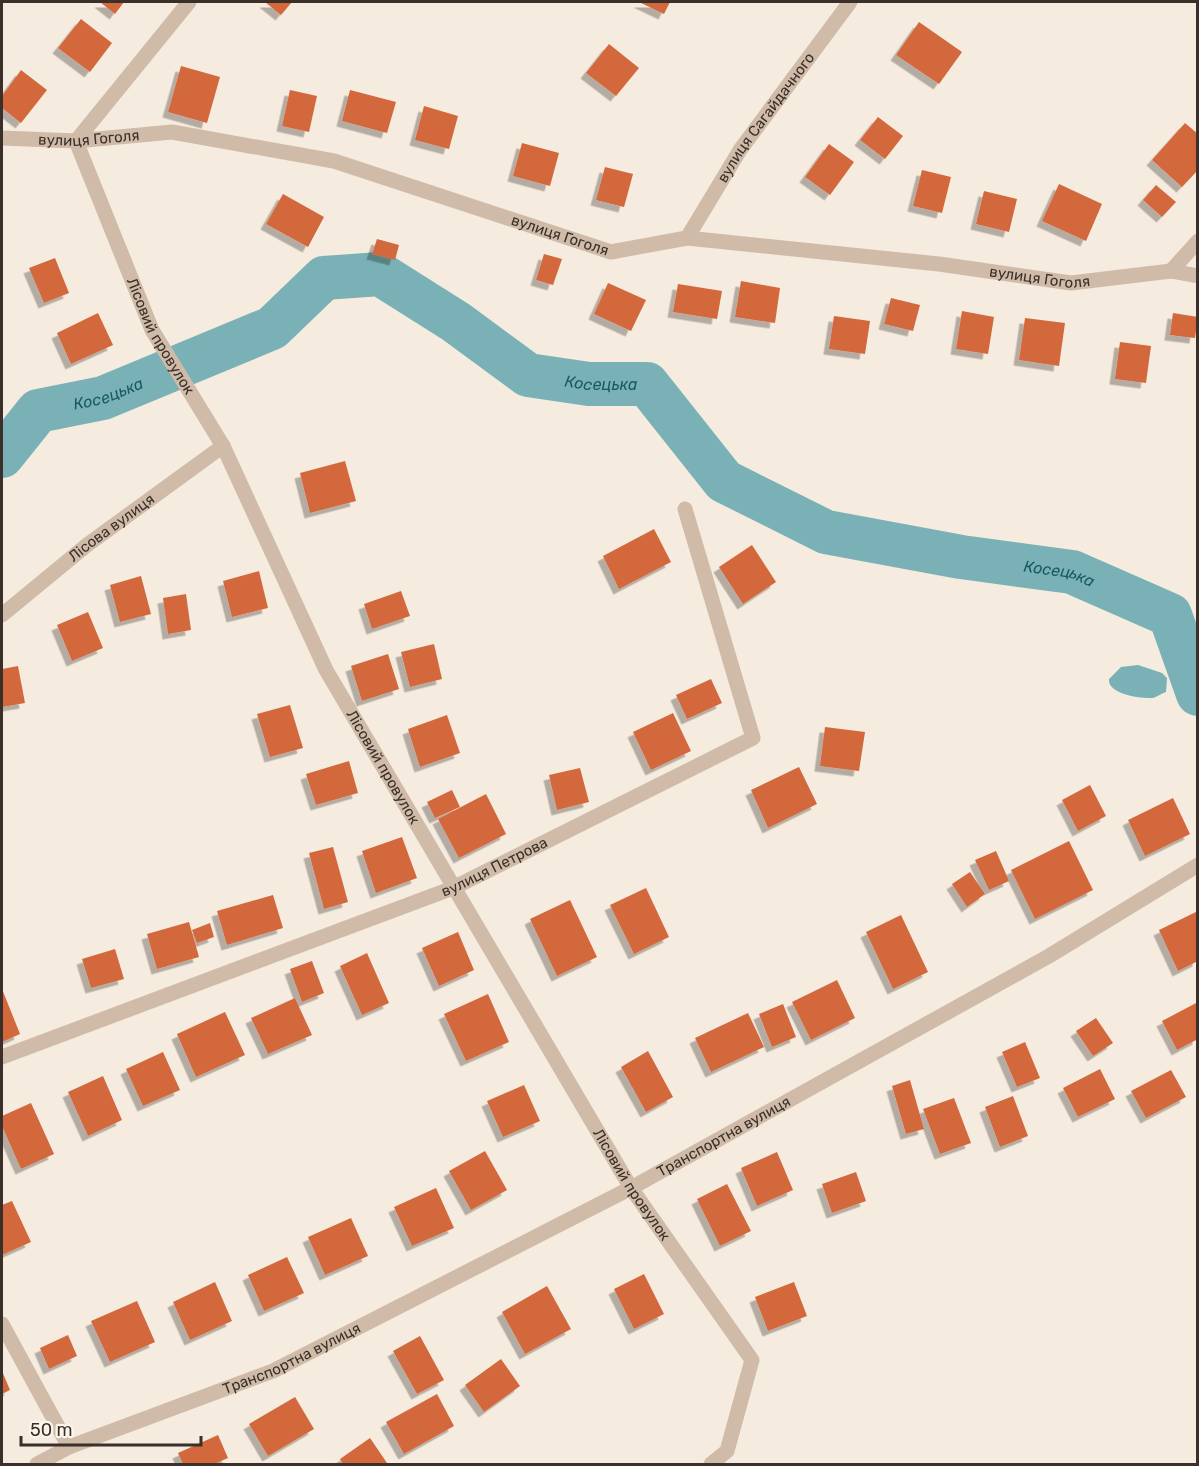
<svg xmlns="http://www.w3.org/2000/svg" width="1199" height="1466" viewBox="0 0 1199 1466" font-family="Rubik,sans-serif">
	<style>
		.water { fill: #79b1b6 }
		.lines { fill: none; stroke-linecap: round; stroke-linejoin: round }
		.river { stroke: #79b1b6; stroke-width: 44 }
		.building { fill: #d3683e; filter: url(#shadow) }
		.street { stroke: #cfbba8; stroke-width: 15 }
		.labels { text-anchor: middle; dominant-baseline: central; stroke-width: 6; stroke-linejoin: round; paint-order: stroke }
		.street-label { font-size: 15px; fill: #3b2f29; stroke: #fcf5eb }
		.water-label { font-size: 16px; font-style: italic; fill: #195a62; stroke: #fcf5eb }
	</style>
	<defs>
		<filter id="shadow"><feDropShadow dx="-5.5" dy="5.5" stdDeviation="0" flood-color="#0004"/></filter>
	</defs>
	<rect width="100%" height="100%" fill="#f5ebde"/>
	<path class="water" d="M 1138,665 L 1162,673 L 1167,678 L 1166,692 C 1162,693 1157,697 1153,698 C 1141,699 1107,694 1109,679 L 1121,667 Z"/>
	<g class="lines">
		<path class="river" id="s1" d="M 2,456 L 38,411 L 103,398 L 272,328 L 324,278 L 380,274 L 456,322 L 528,375 L 589,384 L 647,384 L 724,481 L 826,532 L 961,557 L 1072,572 L 1170,615 L 1198,694"/>
	</g>
	<g class="building">
		<polygon points="100,2 124,2 115,14"/>
		<polygon points="265,2 292,2 281,15"/>
		<polygon points="639,2 670,2 664,14"/>
		<polygon points="81,19 112,43 90,72 58,48"/>
		<polygon points="919,22 962,52 939,84 896,55"/>
		<polygon points="609,44 639,68 616,96 586,73"/>
		<polygon points="181,66 220,77 207,123 168,112"/>
		<polygon points="21,70 47,90 21,123 2,108 2,96"/>
		<polygon points="290,90 317,96 309,132 282,126"/>
		<polygon points="350,90 396,102 387,133 342,121"/>
		<polygon points="424,106 458,116 449,149 415,140"/>
		<polygon points="878,117 903,136 885,159 860,140"/>
		<polygon points="1185,123 1198,134 1198,170 1182,187 1152,160"/>
		<polygon points="522,143 559,153 550,186 513,176"/>
		<polygon points="829,144 854,162 830,195 805,177"/>
		<polygon points="605,167 633,174 624,207 596,200"/>
		<polygon points="922,170 951,177 942,213 913,206"/>
		<polygon points="1059,184 1102,204 1086,241 1042,221"/>
		<polygon points="1156,185 1176,202 1162,217 1143,200"/>
		<polygon points="984,191 1017,199 1009,232 976,224"/>
		<polygon points="283,194 324,217 308,247 266,224"/>
		<polygon points="377,239 399,245 395,260 372,254"/>
		<polygon points="544,254 562,259 553,285 536,280"/>
		<polygon points="55,258 69,293 44,303 29,268"/>
		<polygon points="741,281 780,288 775,323 735,317"/>
		<polygon points="608,283 646,300 631,331 594,314"/>
		<polygon points="678,284 722,291 717,319 673,312"/>
		<polygon points="891,298 920,305 913,331 884,324"/>
		<polygon points="962,311 994,317 988,354 956,349"/>
		<polygon points="98,313 113,345 71,364 57,333"/>
		<polygon points="1173,313 1198,317 1195,338 1170,335"/>
		<polygon points="834,316 870,321 865,354 829,349"/>
		<polygon points="1025,318 1065,323 1059,366 1019,360"/>
		<polygon points="1120,342 1151,346 1146,383 1115,379"/>
		<polygon points="345,461 356,501 310,513 300,473"/>
		<polygon points="654,529 671,562 619,589 603,556"/>
		<polygon points="752,545 776,582 743,604 719,567"/>
		<polygon points="259,571 268,608 232,617 223,581"/>
		<polygon points="141,576 151,614 120,622 110,585"/>
		<polygon points="401,591 410,616 372,629 364,604"/>
		<polygon points="186,594 191,630 168,634 163,598"/>
		<polygon points="88,612 103,648 72,661 57,625"/>
		<polygon points="434,644 442,679 410,687 401,652"/>
		<polygon points="388,654 399,689 362,701 351,666"/>
		<polygon points="18,666 25,703 2,707 2,669"/>
		<polygon points="711,679 722,703 687,719 676,695"/>
		<polygon points="290,705 303,748 270,757 257,714"/>
		<polygon points="673,713 691,751 651,770 633,732"/>
		<polygon points="447,715 460,753 420,767 408,729"/>
		<polygon points="825,727 865,732 859,771 820,766"/>
		<polygon points="349,761 358,793 316,805 306,774"/>
		<polygon points="799,767 817,804 768,828 751,790"/>
		<polygon points="580,768 589,802 557,810 549,775"/>
		<polygon points="1090,785 1106,816 1078,831 1062,800"/>
		<polygon points="452,790 460,807 435,818 427,802"/>
		<polygon points="486,794 506,834 459,858 438,819"/>
		<polygon points="1173,798 1190,834 1145,856 1128,820"/>
		<polygon points="402,837 417,878 376,893 362,851"/>
		<polygon points="1069,841 1093,890 1035,919 1011,870"/>
		<polygon points="333,847 348,902 324,909 309,853"/>
		<polygon points="996,851 1009,881 989,890 975,860"/>
		<polygon points="970,872 985,894 967,907 952,884"/>
		<polygon points="646,888 669,937 634,954 610,905"/>
		<polygon points="273,895 283,928 227,945 217,911"/>
		<polygon points="570,900 597,957 557,976 530,919"/>
		<polygon points="1198,911 1198,961 1178,971 1159,930"/>
		<polygon points="901,915 928,972 893,989 866,932"/>
		<polygon points="189,922 199,957 157,969 147,934"/>
		<polygon points="210,923 214,937 197,943 192,930"/>
		<polygon points="458,932 474,970 439,986 422,948"/>
		<polygon points="115,949 124,979 91,988 82,959"/>
		<polygon points="367,953 389,1003 362,1015 340,966"/>
		<polygon points="312,961 324,993 302,1002 290,969"/>
		<polygon points="837,980 855,1018 811,1040 792,1002"/>
		<polygon points="2,989 20,1034 2,1042"/>
		<polygon points="488,994 509,1042 466,1061 444,1014"/>
		<polygon points="295,998 312,1035 268,1054 251,1018"/>
		<polygon points="1198,1002 1198,1039 1177,1050 1162,1021"/>
		<polygon points="783,1004 796,1037 772,1047 759,1014"/>
		<polygon points="225,1012 245,1055 196,1077 177,1034"/>
		<polygon points="748,1013 764,1047 711,1072 695,1038"/>
		<polygon points="1096,1018 1113,1043 1093,1056 1076,1031"/>
		<polygon points="1025,1042 1040,1078 1017,1087 1002,1052"/>
		<polygon points="648,1051 673,1097 646,1112 621,1067"/>
		<polygon points="163,1052 180,1090 143,1106 126,1069"/>
		<polygon points="1100,1069 1115,1099 1078,1117 1063,1088"/>
		<polygon points="1171,1070 1186,1097 1146,1118 1131,1091"/>
		<polygon points="103,1076 122,1120 88,1136 68,1092"/>
		<polygon points="910,1080 924,1129 906,1134 892,1086"/>
		<polygon points="524,1085 540,1121 503,1137 487,1101"/>
		<polygon points="1013,1096 1028,1136 1000,1147 985,1107"/>
		<polygon points="954,1098 971,1143 940,1154 923,1109"/>
		<polygon points="31,1103 54,1154 21,1169 2,1126 2,1116"/>
		<polygon points="485,1151 507,1190 471,1210 449,1171"/>
		<polygon points="777,1152 793,1190 757,1206 741,1168"/>
		<polygon points="856,1172 866,1201 832,1213 822,1184"/>
		<polygon points="727,1184 751,1231 720,1246 697,1199"/>
		<polygon points="436,1188 454,1228 412,1246 394,1207"/>
		<polygon points="12,1201 31,1242 2,1255 2,1205"/>
		<polygon points="351,1218 368,1256 325,1275 308,1237"/>
		<polygon points="287,1257 304,1293 264,1311 248,1275"/>
		<polygon points="644,1274 664,1314 634,1329 614,1289"/>
		<polygon points="215,1282 232,1321 190,1340 173,1302"/>
		<polygon points="794,1282 807,1316 768,1331 755,1297"/>
		<polygon points="547,1286 571,1329 525,1354 502,1312"/>
		<polygon points="137,1301 155,1342 110,1362 91,1321"/>
		<polygon points="68,1335 77,1356 49,1369 40,1348"/>
		<polygon points="420,1336 444,1380 417,1394 393,1351"/>
		<polygon points="501,1359 520,1386 484,1412 465,1385"/>
		<polygon points="2,1371 10,1390 2,1394"/>
		<polygon points="437,1394 454,1426 404,1454 386,1422"/>
		<polygon points="295,1397 314,1429 268,1456 249,1424"/>
		<polygon points="218,1435 228,1458 214,1464 183,1464 178,1453"/>
		<polygon points="370,1438 387,1463 384,1464 343,1464 340,1459"/>
	</g>
	<g class="lines">
		<g class="street">
			<path id="s2" d="M 189,2 L 76,141 L 152,330 L 223,446 L 326,670 L 631,1188 L 752,1360 L 727,1451 L 711,1464"/>
			<path id="s3" d="M 2,138 L 76,141 L 172,132 L 334,161 L 611,252 L 687,238 L 939,264 L 1071,283 L 1171,271 L 1198,276"/>
			<path id="s4" d="M 687,238 L 740,150 L 850,2"/>
			<polyline points="1171,271 1198,241"/>
			<path id="s5" d="M 2,615 L 87,545 L 223,446"/>
			<path id="s6" d="M 2,1057 L 453,888 L 753,738 L 685,509"/>
			<polyline points="2,1324 69,1447"/>
			<path id="s7" d="M 37,1464 L 69,1447 L 273,1371 L 631,1188 L 1049,956 L 1198,865"/>
		</g>
	</g>
	<g class="labels">
		<g class="street-label">
			<text stroke="none"><textPath href="#s4" startOffset="144">вулиця Сагайдачного</textPath></text>
			<text stroke="none"><textPath href="#s3" startOffset="87">вулиця Гоголя</textPath></text>
			<text stroke="none"><textPath href="#s3" startOffset="573">вулиця Гоголя</textPath></text>
			<text stroke="none"><textPath href="#s3" startOffset="1059">вулиця Гоголя</textPath></text>
			<text stroke="none"><textPath href="#s2" startOffset="392">Лісовий провулок</textPath></text>
			<text stroke="none"><textPath href="#s5" startOffset="140">Лісова вулиця</textPath></text>
			<text stroke="none"><textPath href="#s2" startOffset="878">Лісовий провулок</textPath></text>
			<text stroke="none"><textPath href="#s6" startOffset="528">вулиця Петрова</textPath></text>
			<text stroke="none"><textPath href="#s7" startOffset="762">Транспортна вулиця</textPath></text>
			<text stroke="none"><textPath href="#s2" startOffset="1364">Лісовий провулок</textPath></text>
			<text stroke="none"><textPath href="#s7" startOffset="276">Транспортна вулиця</textPath></text>
		</g>
		<g class="water-label">
			<text stroke="none"><textPath href="#s1" startOffset="688">Косецька</textPath></text>
			<text stroke="none"><textPath href="#s1" startOffset="130">Косецька</textPath></text>
			<text stroke="none"><textPath href="#s1" startOffset="1209">Косецька</textPath></text>
		</g>
	</g>
	<rect width="1199" height="1466" fill="none" stroke="#3b2f29" stroke-width="6"/>
	<path d="M21 1436v9h180v-9" fill="none" stroke="#3b2f29" stroke-width="3"/>
	<text x="30" y="1436" font-size="18" fill="#3b2f29" stroke="#fcf5eb" stroke-width="4.5" paint-order="stroke">50 m</text>
</svg>
